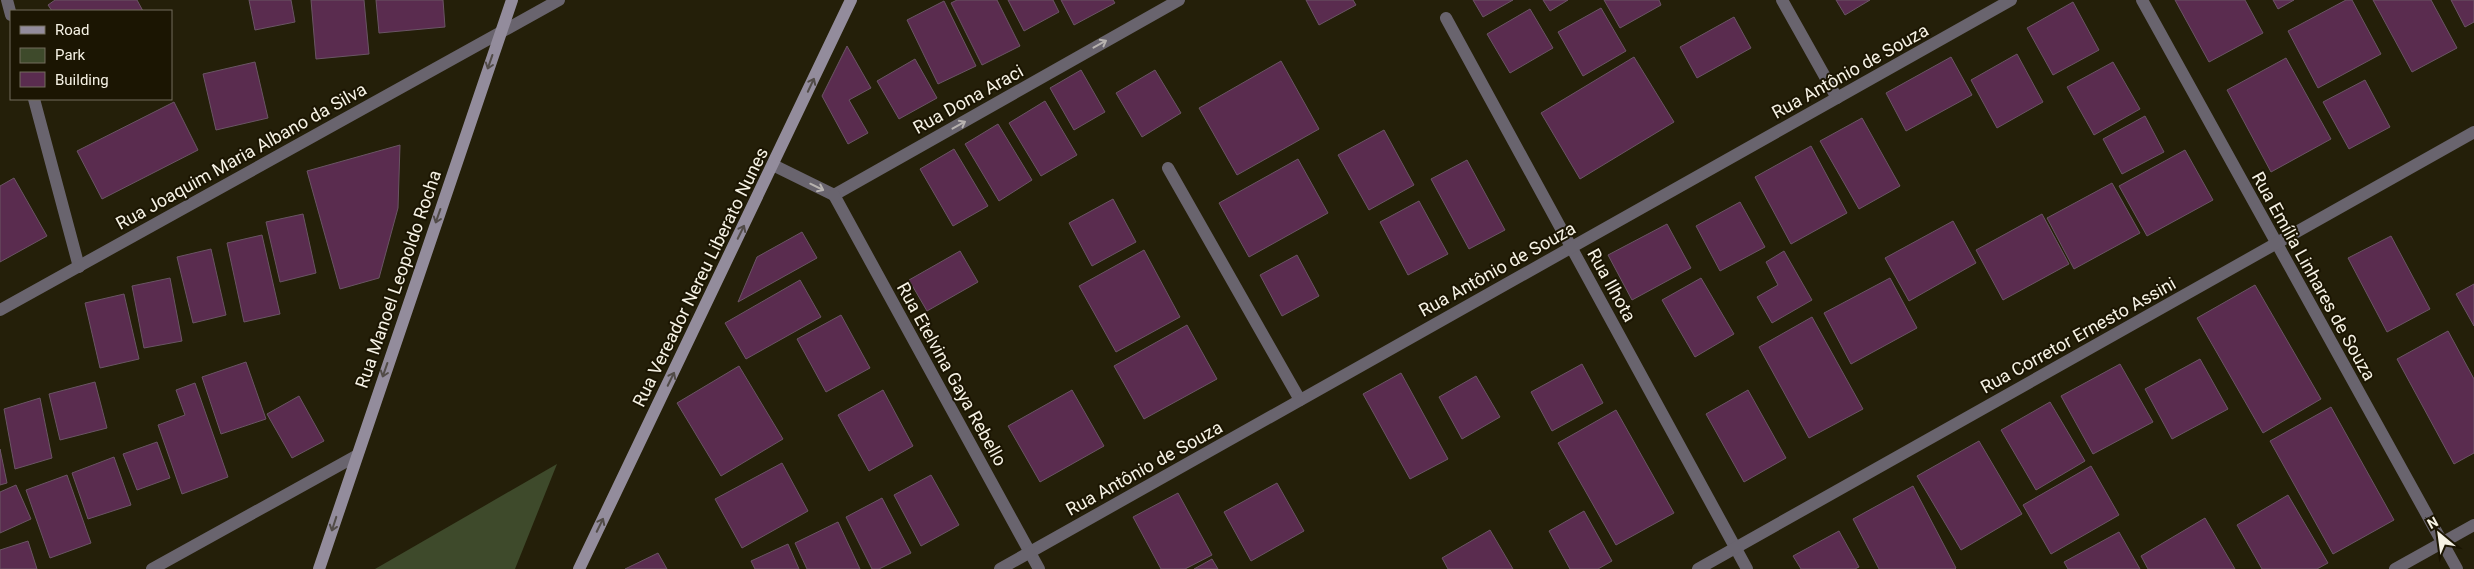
<svg xmlns="http://www.w3.org/2000/svg" width="2474" height="569" viewBox="0 0 2474 569" font-family="Roboto,sans-serif">
	<style>
		.green { fill: #3e4a2b }
		.building { fill: #5a2c4f; stroke: #6a5564 }
		.lines { fill: none; stroke-linecap: round; stroke-linejoin: round }
		.minor { stroke: #69646e; stroke-width: 12 }
		.secondary { stroke: #938c9c; stroke-width: 12 }
		.oneway { stroke: #b7b2af }
		.oneway2 { stroke: #514b47 }
		.labels { text-anchor: middle; dominant-baseline: central; stroke-width: 4; stroke-linejoin: round; paint-order: stroke }
		.street-label { font-size: 18px; fill: #f6f2e5; stroke: #1b1502 }
	</style>
	<rect width="100%" height="100%" fill="#241f09"/>
	<polygon class="green" points="557,464 515,569 375,569"/>
	<g class="building">
		<polygon points="55,0 137,0 143,11 52,11 48,5"/>
		<polygon points="249,0 291,0 295,22 255,30"/>
		<polygon points="311,0 364,0 369,54 316,59"/>
		<polygon points="376,0 443,0 445,27 379,33"/>
		<polygon points="957,0 997,0 1020,46 982,65 951,3"/>
		<polygon points="1008,0 1053,0 1059,12 1024,31"/>
		<polygon points="1061,0 1113,0 1115,3 1074,25"/>
		<polygon points="1306,0 1353,0 1356,5 1319,25"/>
		<polygon points="1473,0 1513,0 1483,17"/>
		<polygon points="1543,0 1568,0 1550,11"/>
		<polygon points="1604,0 1659,0 1661,5 1620,28"/>
		<polygon points="1836,0 1870,0 1845,15"/>
		<polygon points="2175,0 2245,0 2263,33 2209,62"/>
		<polygon points="2273,0 2294,0 2278,9"/>
		<polygon points="2346,0 2352,0 2381,54 2318,88 2288,31"/>
		<polygon points="2373,0 2431,0 2457,48 2412,72"/>
		<polygon points="2451,0 2474,0 2474,22 2465,27"/>
		<polygon points="944,1 976,66 938,84 907,20"/>
		<polygon points="2073,2 2099,50 2053,75 2027,28"/>
		<polygon points="1601,8 1626,51 1583,76 1558,32"/>
		<polygon points="1530,9 1553,48 1510,73 1487,34"/>
		<polygon points="1734,17 1751,48 1697,78 1680,47"/>
		<polygon points="847,46 871,88 849,100 868,133 848,144 822,96"/>
		<polygon points="2017,54 2043,102 1997,128 1971,80"/>
		<polygon points="1634,57 1674,122 1580,179 1541,113"/>
		<polygon points="1951,57 1972,95 1906,131 1886,93"/>
		<polygon points="2286,58 2331,139 2271,172 2227,90"/>
		<polygon points="915,59 937,98 899,119 877,81"/>
		<polygon points="1281,61 1319,129 1237,175 1199,108"/>
		<polygon points="255,62 268,118 216,130 203,74"/>
		<polygon points="2113,62 2140,109 2094,135 2067,87"/>
		<polygon points="1081,70 1105,112 1074,130 1050,88"/>
		<polygon points="1155,70 1181,113 1142,137 1116,93"/>
		<polygon points="2365,80 2390,127 2349,149 2323,102"/>
		<polygon points="1045,101 1077,155 1041,176 1009,123"/>
		<polygon points="174,102 198,150 102,199 77,151"/>
		<polygon points="2145,116 2164,152 2122,174 2103,139"/>
		<polygon points="1862,118 1900,186 1859,209 1820,141"/>
		<polygon points="998,124 1032,180 999,201 965,144"/>
		<polygon points="1384,130 1414,185 1369,210 1338,155"/>
		<polygon points="400,145 398,208 379,278 340,289 307,171"/>
		<polygon points="1811,146 1847,213 1791,244 1755,177"/>
		<polygon points="954,149 988,206 953,226 920,169"/>
		<polygon points="2185,150 2213,200 2147,236 2119,186"/>
		<polygon points="1298,159 1328,213 1249,257 1219,203"/>
		<polygon points="1467,160 1505,230 1469,249 1431,179"/>
		<polygon points="14,178 47,236 0,262 0,186"/>
		<polygon points="2112,183 2140,233 2074,269 2047,218"/>
		<polygon points="1113,199 1136,242 1092,266 1069,223"/>
		<polygon points="1419,201 1448,254 1408,275 1380,222"/>
		<polygon points="1740,202 1765,247 1720,271 1696,226"/>
		<polygon points="303,214 316,273 280,282 266,222"/>
		<polygon points="2042,214 2069,264 2003,300 1976,250"/>
		<polygon points="1953,221 1976,263 1909,301 1885,258"/>
		<polygon points="1667,224 1691,268 1632,300 1608,255"/>
		<polygon points="802,232 817,258 738,302 757,257"/>
		<polygon points="262,235 280,314 244,322 227,243"/>
		<polygon points="2391,236 2430,309 2387,332 2348,258"/>
		<polygon points="211,249 226,315 193,323 177,257"/>
		<polygon points="1144,250 1180,317 1116,352 1079,286"/>
		<polygon points="960,251 978,282 927,311 909,280"/>
		<polygon points="1784,251 1812,300 1772,323 1757,297 1778,285 1766,262"/>
		<polygon points="1297,255 1319,296 1282,316 1260,275"/>
		<polygon points="170,278 182,341 144,348 132,286"/>
		<polygon points="1701,278 1734,334 1695,357 1662,300"/>
		<polygon points="1890,278 1917,328 1851,364 1824,313"/>
		<polygon points="800,280 821,317 746,359 725,323"/>
		<polygon points="2474,284 2474,326 2456,294"/>
		<polygon points="2255,285 2321,399 2263,433 2197,318"/>
		<polygon points="124,294 139,359 100,368 85,303"/>
		<polygon points="841,315 870,368 826,392 797,339"/>
		<polygon points="1812,317 1863,409 1809,438 1759,347"/>
		<polygon points="1187,325 1217,379 1144,419 1114,366"/>
		<polygon points="2448,331 2474,379 2474,453 2454,464 2397,359"/>
		<polygon points="2200,359 2228,409 2172,439 2145,389"/>
		<polygon points="246,362 266,419 221,434 202,377"/>
		<polygon points="1582,364 1603,403 1552,431 1531,392"/>
		<polygon points="2120,364 2153,422 2093,454 2061,396"/>
		<polygon points="739,366 783,439 721,476 677,403"/>
		<polygon points="1401,373 1448,459 1410,479 1363,394"/>
		<polygon points="1476,376 1500,417 1462,439 1439,397"/>
		<polygon points="95,382 107,428 60,440 49,394"/>
		<polygon points="195,383 228,477 182,494 158,425 185,415 176,390"/>
		<polygon points="883,390 913,446 869,471 838,415"/>
		<polygon points="1072,390 1104,446 1040,482 1008,426"/>
		<polygon points="1748,390 1786,458 1744,482 1706,414"/>
		<polygon points="299,396 324,441 292,458 267,414"/>
		<polygon points="40,398 52,458 15,469 4,409"/>
		<polygon points="2050,402 2085,461 2036,490 2001,430"/>
		<polygon points="2331,407 2394,520 2333,554 2270,441"/>
		<polygon points="1616,410 1674,513 1616,545 1558,443"/>
		<polygon points="1979,441 2022,514 1961,550 1917,476"/>
		<polygon points="157,442 170,478 137,490 123,454"/>
		<polygon points="0,449 7,483 0,485"/>
		<polygon points="114,457 131,505 88,519 72,473"/>
		<polygon points="782,463 808,511 742,548 715,499"/>
		<polygon points="2091,466 2119,515 2051,554 2023,505"/>
		<polygon points="67,475 91,543 50,558 26,490"/>
		<polygon points="931,475 959,525 921,546 894,495"/>
		<polygon points="1277,483 1304,531 1251,561 1224,512"/>
		<polygon points="16,485 31,519 0,533 0,492"/>
		<polygon points="1913,486 1956,568 1955,569 1879,569 1853,519"/>
		<polygon points="1178,493 1212,555 1185,569 1161,569 1133,517"/>
		<polygon points="2288,495 2328,563 2317,569 2262,569 2237,525"/>
		<polygon points="882,498 911,553 879,569 872,569 846,517"/>
		<polygon points="1584,511 1612,561 1598,569 1570,569 1549,531"/>
		<polygon points="2205,518 2235,569 2148,569 2141,556"/>
		<polygon points="838,522 860,569 807,569 795,543"/>
		<polygon points="1490,530 1513,569 1448,569 1442,558"/>
		<polygon points="1839,531 1859,567 1855,569 1801,569 1793,556"/>
		<polygon points="2119,532 2140,569 2068,569 2064,562"/>
		<polygon points="28,541 37,569 0,569 0,550"/>
		<polygon points="788,544 799,569 755,569 751,561"/>
		<polygon points="658,553 667,569 625,569"/>
		<polygon points="1212,559 1218,569 1194,569"/>
	</g>
	<g class="lines">
		<g class="minor">
			<polyline points="7,0 11,15"/>
			<polyline points="1782,0 1837,98"/>
			<polyline points="2142,0 2457,569"/>
			<polyline points="1446,18 1747,569"/>
			<polyline points="34,99 79,267"/>
			<polyline points="773,165 834,195 1179,0"/>
			<polyline points="1168,168 1300,400"/>
			<polyline points="834,195 1039,569"/>
			<polyline points="0,310 559,0"/>
			<polyline points="152,569 356,456"/>
			<polyline points="1000,569 2011,0"/>
			<polyline points="1698,569 2474,132"/>
			<polyline points="2395,569 2474,525"/>
		</g>
		<g class="secondary">
			<polyline points="319,569 512,0"/>
			<polyline points="579,569 851,0"/>
		</g>
	</g>
	<defs><path id="oneway-shaft" d="M-6 0H5M1.5-3L5.5 0L1.5 3" fill="none" stroke-width="1.6" stroke-linecap="round" stroke-linejoin="round" transform="scale(1.25)"/></defs>
	<g class="oneway">
		<use href="#oneway-shaft" transform="translate(1100 44) rotate(-29)"/>
		<use href="#oneway-shaft" transform="translate(959 125) rotate(-29)"/>
		<use href="#oneway-shaft" transform="translate(817 187) rotate(26)"/>
	</g>
	<g class="oneway2">
		<use href="#oneway-shaft" transform="translate(490 62) rotate(109)"/>
		<use href="#oneway-shaft" transform="translate(811 85) rotate(-65)"/>
		<use href="#oneway-shaft" transform="translate(438 216) rotate(109)"/>
		<use href="#oneway-shaft" transform="translate(741 232) rotate(-64)"/>
		<use href="#oneway-shaft" transform="translate(385 370) rotate(109)"/>
		<use href="#oneway-shaft" transform="translate(671 379) rotate(-64)"/>
		<use href="#oneway-shaft" transform="translate(334 524) rotate(108)"/>
		<use href="#oneway-shaft" transform="translate(600 525) rotate(-64)"/>
	</g>
	<g class="labels">
		<g class="street-label">
			<text transform="translate(1850 71) rotate(-29)">Rua Antônio de Souza</text>
			<text transform="translate(968 99) rotate(-29)">Rua Dona Araci</text>
			<text transform="translate(241 156) rotate(-29)">Rua Joaquim Maria Albano da Silva</text>
			<text transform="translate(1497 269) rotate(-29)">Rua Antônio de Souza</text>
			<text transform="translate(2314 276) rotate(61)">Rua Emília Linhares de Souza</text>
			<text transform="translate(700 277) rotate(-64)">Rua Vereador Nereu Liberato Nunes</text>
			<text transform="translate(398 279) rotate(-71)">Rua Manoel Leopoldo Rocha</text>
			<text transform="translate(1612 285) rotate(61)">Rua Ilhota</text>
			<text transform="translate(2078 335) rotate(-29)">Rua Corretor Ernesto Assini</text>
			<text transform="translate(952 374) rotate(61)">Rua Etelvina Gaya Rebello</text>
			<text transform="translate(1144 468) rotate(-29)">Rua Antônio de Souza</text>
		</g>
	</g>
	<rect x="10" y="10" width="162" height="90" fill="#1b1502" stroke="#736d5d"/>
	<rect x="20" y="26" width="25" height="8" fill="#938c9c" stroke="#736d5d"/>
	<text x="55" y="35" font-size="15" fill="#f6f2e5">Road</text>
	<rect x="20" y="48" width="25" height="15" fill="#3e4a2b" stroke="#736d5d"/>
	<text x="55" y="60" font-size="15" fill="#f6f2e5">Park</text>
	<rect x="20" y="72" width="25" height="15" fill="#5a2c4f" stroke="#736d5d"/>
	<text x="55" y="85" font-size="15" fill="#f6f2e5">Building</text>
	<g transform="translate(2439 534) rotate(331)" stroke="#1b1502" stroke-width="4" paint-order="stroke">
	<path d="M0-4L9 19L0 12L-9 19Z" fill="#f6f2e5"/>
	<text y="-8" font-size="14" font-weight="bold" text-anchor="middle" fill="#f6f2e5">N</text>
	</g>
</svg>
